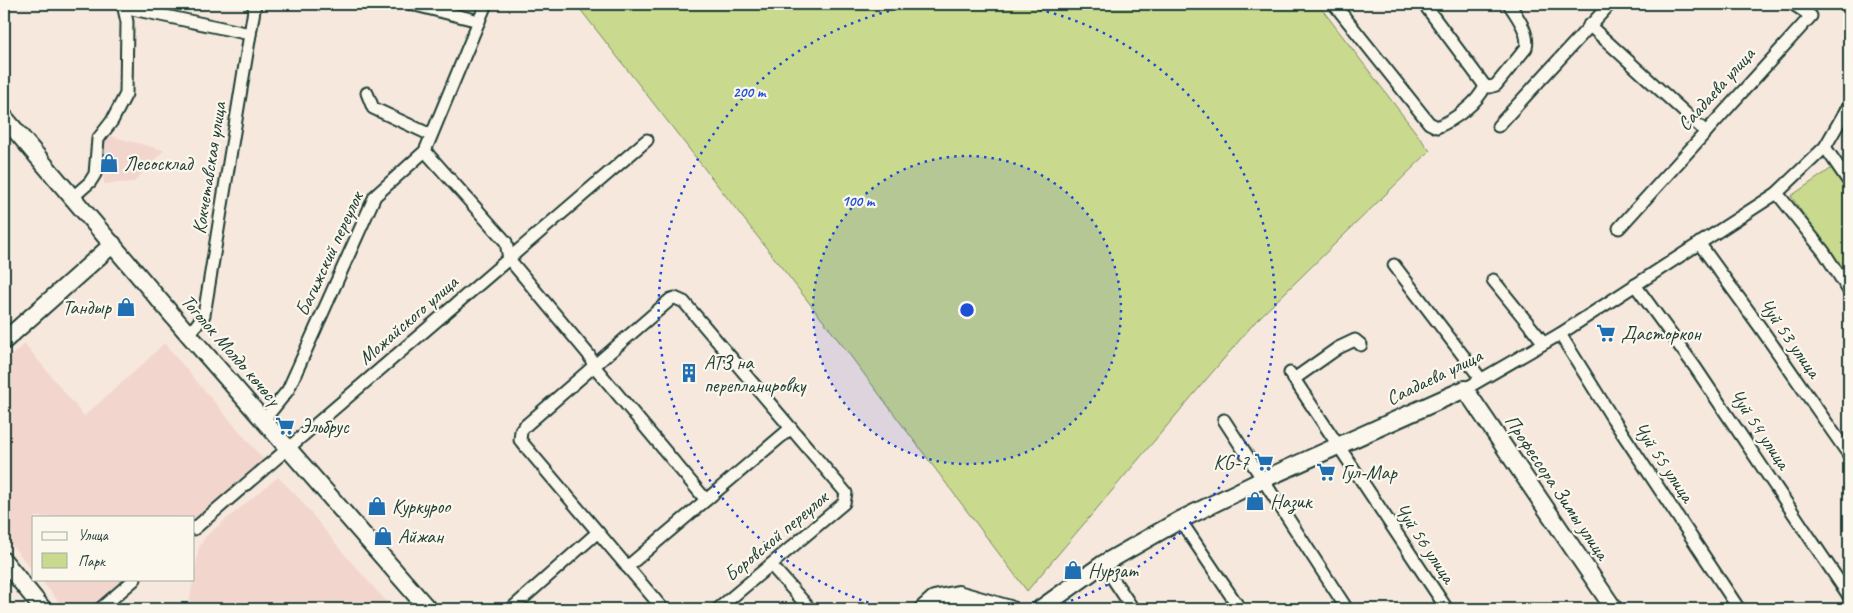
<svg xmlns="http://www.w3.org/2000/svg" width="1853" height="613" viewBox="0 0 1853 613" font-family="Caveat,sans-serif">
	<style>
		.built { fill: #f2d6ce }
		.green { fill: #c9d98d; stroke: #748b60 }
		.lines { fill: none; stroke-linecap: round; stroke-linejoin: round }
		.street-casing { stroke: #1f3d34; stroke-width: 15 }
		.secondary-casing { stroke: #1f3d34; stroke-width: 20 }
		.street { stroke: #fbf7ec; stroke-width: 11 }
		.secondary { stroke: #fbf7ec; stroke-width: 16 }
		.ring { fill: none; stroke: #1d4ed8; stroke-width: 2.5; stroke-dasharray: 2.5 5 }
		.labels { text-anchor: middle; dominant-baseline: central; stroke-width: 4.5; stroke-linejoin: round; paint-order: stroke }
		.street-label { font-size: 20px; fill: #1f3d34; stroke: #fbf7ec }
		.poi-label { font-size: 20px; fill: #1f3d34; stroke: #fbf7ec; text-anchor: start }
		.centre { fill: #1d4ed8; stroke: #fbf7ec; stroke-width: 2.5 }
		.ring-label { font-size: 15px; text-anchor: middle; font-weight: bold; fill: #1d4ed8; stroke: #fbf7ec; stroke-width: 4.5; stroke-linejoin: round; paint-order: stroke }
	</style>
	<rect width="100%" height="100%" fill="#f7e8de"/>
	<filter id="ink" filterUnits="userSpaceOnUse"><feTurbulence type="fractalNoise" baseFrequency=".02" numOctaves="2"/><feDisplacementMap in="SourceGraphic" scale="10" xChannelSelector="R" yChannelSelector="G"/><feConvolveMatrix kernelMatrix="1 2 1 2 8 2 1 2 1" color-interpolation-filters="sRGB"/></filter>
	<g filter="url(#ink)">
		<g class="built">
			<polygon points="111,136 164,150 134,182 104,184 103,141"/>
			<polygon points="164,343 265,461 194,521 194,517 34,517 34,572 4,536 4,361 25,344 84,416 143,364"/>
			<polygon points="278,477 298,497 346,556 393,609 188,609 199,547 206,536"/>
			<polygon points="40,579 125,579 89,609 65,609"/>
		</g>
		<g class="green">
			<polygon points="576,4 1318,4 1430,151 1255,322 1027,591 846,350"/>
			<polygon points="1832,168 1849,194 1849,282 1791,196"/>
		</g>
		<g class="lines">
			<g class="street-casing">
				<g id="street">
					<polyline points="411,4 479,21"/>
					<path d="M 1334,4 L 1429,123 L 1437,127 C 1454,120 1478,103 1485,86"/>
					<polyline points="1424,4 1485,86"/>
					<polyline points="123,7 250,34"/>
					<polyline points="1589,25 1706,132"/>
					<path d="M 1485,86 L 1490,87 L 1496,85 L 1526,48 C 1530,34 1517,16 1509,4"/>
					<polyline points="367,93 373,108 431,135"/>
					<polyline points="1498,126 1610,4"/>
					<polyline points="1825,147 1849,182"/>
					<polyline points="425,151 506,242 509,259 589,355 594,366 706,500"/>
					<polyline points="1777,193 1824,252 1849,291"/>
					<polyline points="73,197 90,182 95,174 98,139 112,121 126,94 127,22 123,4"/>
					<polyline points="1619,228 1811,16 1793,4"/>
					<polyline points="1699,243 1760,327 1849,455"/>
					<polyline points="1394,265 1481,379"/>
					<polyline points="1493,280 1544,343"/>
					<polyline points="1635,285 1695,367 1849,596"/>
					<polyline points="1560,334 1613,419 1739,609"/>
					<polyline points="189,335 204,315 255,4"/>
					<polyline points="1290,373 1447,609"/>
					<polyline points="1294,379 1338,348 1355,340 1361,345"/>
					<polyline points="1465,389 1560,334 1777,193 1825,147 1849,105"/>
					<polyline points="264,420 288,390 375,196 425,151 486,4"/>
					<polyline points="1224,420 1347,609"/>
					<polyline points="1180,520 1240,609"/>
					<polyline points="194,529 647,140"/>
					<polyline points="1103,564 1133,609"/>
					<polyline points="771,565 810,609"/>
					<polyline points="627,567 791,428"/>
					<polyline points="100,609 135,579"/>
					<polyline points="511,609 598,532"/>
					<polyline points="663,609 520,440 521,431 524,427 671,299 675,298 684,302 846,493 844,503 718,609"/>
				</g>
			</g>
			<g class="secondary-casing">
				<g id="secondary">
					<polyline points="4,117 189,335 428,609"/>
					<polyline points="4,341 113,244"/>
					<polyline points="4,561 43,609"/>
					<polyline points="923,609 934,599 958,594 1010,609"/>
					<polyline points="1040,609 1103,564 1180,520 1262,480 1465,389 1614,609"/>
				</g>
			</g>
			<use href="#street" class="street"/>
			<use href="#secondary" class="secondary"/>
		</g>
	</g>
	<circle cx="967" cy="310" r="154" fill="#1d4ed8" fill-opacity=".12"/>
	<g class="ring">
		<circle cx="967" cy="310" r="154"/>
		<path d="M890 609A309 309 0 0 1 924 4M1010 4A309 309 0 0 1 1044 609"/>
	</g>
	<defs>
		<g id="shop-bare" transform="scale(1.5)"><path d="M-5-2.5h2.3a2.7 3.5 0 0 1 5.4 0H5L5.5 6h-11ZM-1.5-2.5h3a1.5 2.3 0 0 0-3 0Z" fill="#1f6fb2" stroke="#fbf7ec" stroke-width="2.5" paint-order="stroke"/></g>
		<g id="supermarket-bare" transform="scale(1.5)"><path d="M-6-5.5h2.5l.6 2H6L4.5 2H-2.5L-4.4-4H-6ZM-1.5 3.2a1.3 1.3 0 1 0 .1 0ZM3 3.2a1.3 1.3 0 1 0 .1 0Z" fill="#1f6fb2" stroke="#fbf7ec" stroke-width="2.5" paint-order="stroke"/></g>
		<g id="building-bare" transform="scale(1.5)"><path d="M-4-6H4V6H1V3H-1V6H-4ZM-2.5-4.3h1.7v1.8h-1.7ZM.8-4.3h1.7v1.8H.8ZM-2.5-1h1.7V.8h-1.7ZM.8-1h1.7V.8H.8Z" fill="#1f6fb2" stroke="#fbf7ec" stroke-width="2.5" paint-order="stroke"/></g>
	</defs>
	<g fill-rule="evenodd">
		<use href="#shop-bare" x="109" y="163"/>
		<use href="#shop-bare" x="126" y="307"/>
		<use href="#supermarket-bare" x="1606" y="333"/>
		<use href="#building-bare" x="689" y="373"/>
		<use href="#supermarket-bare" x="285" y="426"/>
		<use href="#supermarket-bare" x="1264" y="462"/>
		<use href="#supermarket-bare" x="1326" y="472"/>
		<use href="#shop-bare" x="1255" y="501"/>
		<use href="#shop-bare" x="377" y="506"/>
		<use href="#shop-bare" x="383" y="536"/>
		<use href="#shop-bare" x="1073" y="570"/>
	</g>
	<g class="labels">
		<g class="street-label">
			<text transform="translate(1716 89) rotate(-48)">Саадаева улица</text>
			<text transform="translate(209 168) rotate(-81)">Кокчетавская улица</text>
			<text transform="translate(329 254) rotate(-65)">Багижский переулок</text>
			<text transform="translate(408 320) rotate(-41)">Можайского улица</text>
			<text transform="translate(1790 338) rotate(55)">Чуй 53 улица</text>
			<text transform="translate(231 350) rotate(49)">Тоголок Молдо көчөсү</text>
			<text transform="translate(1434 377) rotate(-26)">Саадаева улица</text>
			<text transform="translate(1760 429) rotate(56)">Чуй 54 улица</text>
			<text transform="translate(1664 462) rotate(56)">Чуй 55 улица</text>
			<text transform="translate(1557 487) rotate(56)">Профессора Зимы улица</text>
			<text transform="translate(776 536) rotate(-40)">Боровской переулок</text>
			<text transform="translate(1425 543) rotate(56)">Чуй 56 улица</text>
		</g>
		<g class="poi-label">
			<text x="124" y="163">Лесосклад</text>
			<text x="111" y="307" text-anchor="end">Тандыр</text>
			<text x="1621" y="333">Дасторкон</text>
			<text x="704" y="362">АТЗ на<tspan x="704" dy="23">перепланировку</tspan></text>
			<text x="300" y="426">Эльбрус</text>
			<text x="1249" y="462" text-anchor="end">KG-7</text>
			<text x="1341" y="472">Гул-Мар</text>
			<text x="1270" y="501">Назик</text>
			<text x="392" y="506">Куркуроо</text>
			<text x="398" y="536">Айжан</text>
			<text x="1088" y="570">Нурзат</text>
		</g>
	</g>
	<circle cx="967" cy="310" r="8" class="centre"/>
	<g class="ring-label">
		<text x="749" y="97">200 m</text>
		<text x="858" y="206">100 m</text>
	</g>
	<rect width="1853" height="613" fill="none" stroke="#fbf7ec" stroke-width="20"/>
	<rect x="10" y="10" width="1833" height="593" fill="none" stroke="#1f3d34" stroke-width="2" filter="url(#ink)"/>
	<rect x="32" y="516" width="162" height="65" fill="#fbf7ec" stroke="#a3ada2"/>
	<rect x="42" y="532" width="25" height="8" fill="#fbf7ec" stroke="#a3ada2"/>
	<text x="78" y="540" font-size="15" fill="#1f3d34">Улица</text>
	<rect x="42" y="553" width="25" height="15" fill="#c9d98d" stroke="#a3ada2"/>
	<text x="78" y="566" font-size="15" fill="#1f3d34">Парк</text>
</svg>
